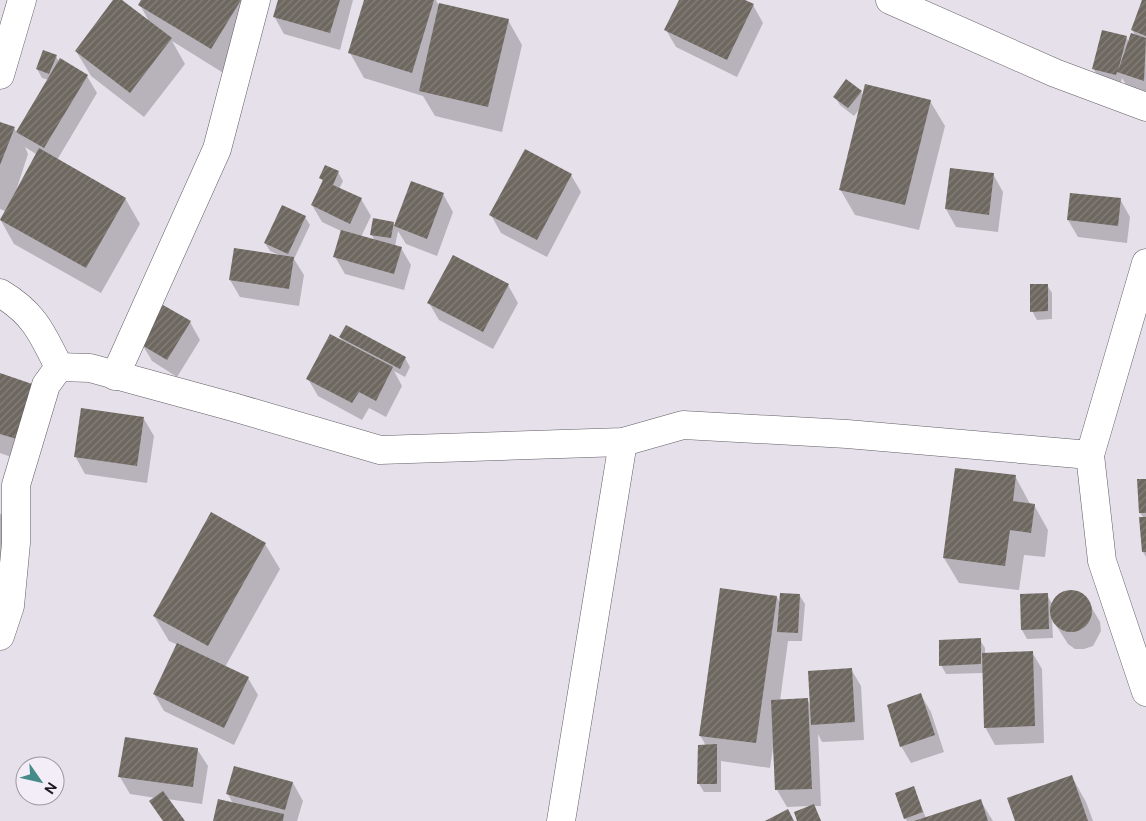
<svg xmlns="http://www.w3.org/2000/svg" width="1146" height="821" viewBox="0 0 1146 821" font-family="'DM Sans',sans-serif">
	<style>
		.shadow { fill: #0003; fill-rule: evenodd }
		.building { fill: url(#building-hatch) }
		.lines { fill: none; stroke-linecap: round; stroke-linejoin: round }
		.minor-casing { stroke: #625d65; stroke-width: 29 }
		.minor { stroke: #fff; stroke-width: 28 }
	</style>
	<defs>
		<pattern id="building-hatch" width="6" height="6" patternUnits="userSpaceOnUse" patternTransform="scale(1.25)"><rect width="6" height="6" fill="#6d675f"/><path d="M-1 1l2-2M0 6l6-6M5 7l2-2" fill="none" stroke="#84807b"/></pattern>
	</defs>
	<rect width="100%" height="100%" fill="#e6e0ea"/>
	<g class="shadow">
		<polygon points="115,0 120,0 150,23 140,5 143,0 245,0 225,74 172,41 185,64 144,117 91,76 76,51"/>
		<polygon points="279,0 353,0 340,50 284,34 274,16"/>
		<polygon points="365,0 436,0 438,4 508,20 522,45 502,132 435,116 423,96 364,78 350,53"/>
		<polygon points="680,0 742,0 753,5 763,23 737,77 676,47 666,30"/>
		<polygon points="1143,0 1146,0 1146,95 1129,90 1122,78 1121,83 1098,77 1093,68 1126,37 1129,42 1135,35 1132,30"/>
		<path d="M 56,56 L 59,62 L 87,76 L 97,93 L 57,160 L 125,198 L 140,224 L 101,293 L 14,244 L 0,219 L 5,211 L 0,209 L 0,123 L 14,128 L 17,133 L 49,80 L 42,78 L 37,69 ZM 25,147 L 36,154 L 16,191 L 28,154 Z"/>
		<polygon points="861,92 863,96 930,101 945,126 919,230 855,215 840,189 861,107 854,116 840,105 835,97"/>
		<polygon points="951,169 993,174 1003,192 998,232 956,227 946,209"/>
		<polygon points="338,172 343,181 339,189 361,199 371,216 361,237 375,241 371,234 393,223 395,227 412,183 443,194 453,212 437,256 406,244 398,231 395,246 401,248 411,265 404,290 345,274 335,257 341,231 322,222 312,205 323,182 321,178"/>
		<polygon points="571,175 581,192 547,257 501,233 491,215"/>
		<polygon points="1120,199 1130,217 1127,243 1078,237 1068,220"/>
		<polygon points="305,217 310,225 294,259 304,275 299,306 240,297 230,280 279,255 270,251 265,243"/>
		<polygon points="508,285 518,303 493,349 439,320 429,303"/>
		<polygon points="1047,285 1052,293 1052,319 1037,320 1032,311"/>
		<polygon points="190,322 200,340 177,377 152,361 142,344"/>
		<polygon points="340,337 405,358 410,367 405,377 394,371 402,386 386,417 369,408 362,420 318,396 308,379 343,342"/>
		<polygon points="0,374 34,465 0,453"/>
		<polygon points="144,419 154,436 147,483 85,474 75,456"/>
		<polygon points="1015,476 1030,504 1034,505 1048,530 1045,557 1024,555 1019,590 959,583 944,558"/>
		<polygon points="1146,480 1146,557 1143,552 1144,518 1140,513"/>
		<polygon points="0,513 6,523 0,652"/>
		<polygon points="265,544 280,569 225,667 248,678 258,695 234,745 164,711 154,694 178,645 169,641 154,616"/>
		<polygon points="1068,591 1085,596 1100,622 1101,631 1093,646 1084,649 1075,649 1068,644 1052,619 1053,638 1027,639 1022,630 1021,596 1047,595 1052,604 1060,594"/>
		<polygon points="800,596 805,604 802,641 788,641 780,701 807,699 811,706 851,669 861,686 864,740 822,742 818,734 821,806 814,806 821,821 798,821 811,806 787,807 777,790 773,748 770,768 721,761 721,792 704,792 699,784 706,746 700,735 777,597 780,603"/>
		<polygon points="980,640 985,648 985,654 1032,652 1042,669 1044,743 995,745 985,727 984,673 946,674 941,665"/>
		<polygon points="921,695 931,712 944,752 911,763 901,746"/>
		<polygon points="197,749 208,766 202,804 167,799 183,821 163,821 156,798 130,794 120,777"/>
		<polygon points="1072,777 1086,802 1093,821 1016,821"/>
		<polygon points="293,783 303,801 297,821 214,821 233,804 228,794"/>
		<polygon points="914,788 926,818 980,800 993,821 907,821 905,818"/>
	</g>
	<g class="building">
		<polygon points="113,0 122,0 172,38 130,93 75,51"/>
		<polygon points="141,0 241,0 211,49 138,5"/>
		<polygon points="278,0 340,0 330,33 273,17"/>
		<polygon points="364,0 434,0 412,73 348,53"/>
		<polygon points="679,0 745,0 754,4 727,60 664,30"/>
		<polygon points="1142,0 1146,0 1146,36 1131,30"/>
		<polygon points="439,3 509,19 488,107 419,91"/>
		<polygon points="1102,30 1127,36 1118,71 1131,33 1146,38 1144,81 1117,72 1116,75 1092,69"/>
		<polygon points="43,50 57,55 49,74 36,69"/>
		<polygon points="60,58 88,75 44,148 16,132"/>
		<polygon points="846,79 862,91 848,108 833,97"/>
		<polygon points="865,84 931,100 905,205 839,190"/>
		<polygon points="0,122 15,127 0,165"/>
		<polygon points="39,148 126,198 86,268 0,220"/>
		<polygon points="525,149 572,174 537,240 489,215"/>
		<polygon points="325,165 339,171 333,185 362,198 350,224 311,205 323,180 319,178"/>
		<polygon points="950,168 994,173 989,215 945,209"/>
		<polygon points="411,181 444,193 427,239 394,226"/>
		<polygon points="1070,193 1121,198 1118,226 1067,220"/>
		<polygon points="282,205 306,216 288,254 264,243"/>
		<polygon points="373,218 394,222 391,238 370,235"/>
		<polygon points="341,230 402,247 394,274 333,257"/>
		<polygon points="234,248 294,257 289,289 229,280"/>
		<polygon points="453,255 509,284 483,332 427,303"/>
		<polygon points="1030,284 1048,284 1048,311 1030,312"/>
		<polygon points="163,305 191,321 167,360 140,344"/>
		<polygon points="346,325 406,357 400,369 339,337"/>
		<polygon points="330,334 393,367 376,401 359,392 352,403 306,379"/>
		<polygon points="0,373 38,386 20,440 0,434"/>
		<polygon points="81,408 144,417 137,466 74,457"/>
		<polygon points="955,468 1016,475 1013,501 1035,504 1031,533 1010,530 1005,566 943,558"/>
		<polygon points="1137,479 1146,479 1146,513 1139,513"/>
		<polygon points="211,512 266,543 208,646 153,616"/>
		<polygon points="1139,517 1146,517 1146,552 1142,552"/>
		<polygon points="720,588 777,596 756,743 699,736"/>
		<circle cx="1071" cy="611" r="21"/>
		<polygon points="780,593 800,594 798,633 777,632"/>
		<polygon points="1048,593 1049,629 1021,630 1020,594"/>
		<polygon points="981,638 981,664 939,666 939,640"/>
		<polygon points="177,643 249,677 224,728 153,694"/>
		<polygon points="1033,651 1035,726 984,728 982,653"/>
		<polygon points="852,668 855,722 811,725 808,671"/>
		<polygon points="921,693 935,735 900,747 887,705"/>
		<polygon points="808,698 812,789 775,790 771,700"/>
		<polygon points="125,737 198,748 193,787 118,777"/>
		<polygon points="717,744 717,784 697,784 698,745"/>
		<polygon points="234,766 293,782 285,810 226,794"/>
		<polygon points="1072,775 1088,821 1015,821 1007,798"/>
		<polygon points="914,786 923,812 904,819 895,793"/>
		<polygon points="163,791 185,821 163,821 149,801"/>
		<polygon points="218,799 284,814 283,821 213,821"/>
		<polygon points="981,799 988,821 914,821"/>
		<polygon points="814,804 821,821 797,821 794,812"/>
		<polygon points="788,809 794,821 765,821"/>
	</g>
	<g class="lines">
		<g class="minor-casing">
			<g id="minor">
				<polyline points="890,0 1055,73 1146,107"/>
				<polyline points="0,75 22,0"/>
				<polyline points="1146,263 1090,455 1102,561 1146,692"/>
				<path d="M 0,293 C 34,313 42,333 59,367"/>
				<polyline points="115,376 217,149 256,0"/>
				<polyline points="0,636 10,606 16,543 16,485 46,385 59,367 90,368 233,407 380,450 623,442 683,425 847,434 1090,455"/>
				<polyline points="561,821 623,442"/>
			</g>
		</g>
		<use href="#minor" class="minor"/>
	</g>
	<g transform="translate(40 781) rotate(124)"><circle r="24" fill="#f3edf7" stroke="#9c989f"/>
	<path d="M0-4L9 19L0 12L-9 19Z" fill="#448b89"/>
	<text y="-8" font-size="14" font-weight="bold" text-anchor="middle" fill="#1a181c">N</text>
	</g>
</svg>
